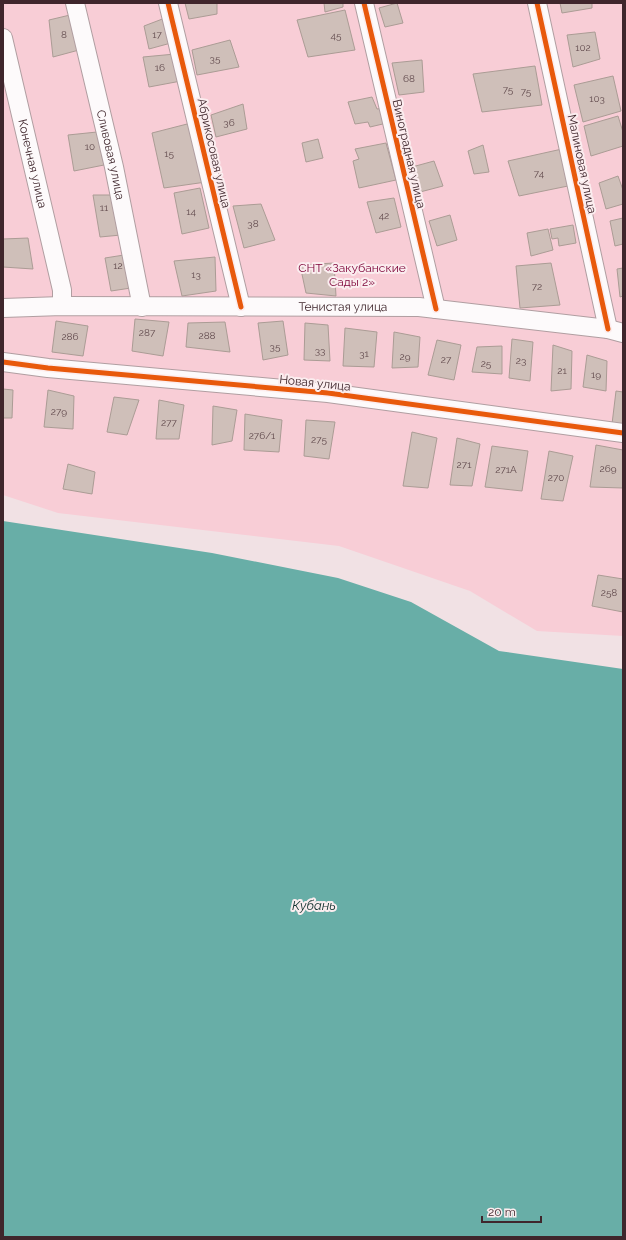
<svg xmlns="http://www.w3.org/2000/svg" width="626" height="1240" viewBox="0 0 626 1240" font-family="Raleway,sans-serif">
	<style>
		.green { fill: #f8cdd6 }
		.water { fill: #68aea7 }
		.building { fill: #cfbfb9; stroke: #ab9c95 }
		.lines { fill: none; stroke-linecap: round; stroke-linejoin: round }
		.street-casing { stroke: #b09ea1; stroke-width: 20 }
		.street { stroke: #fdfafb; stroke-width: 18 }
		.cycleway-casing { stroke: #fbedef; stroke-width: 8 }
		.cycleway { stroke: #e8590c; stroke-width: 5 }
		.labels { text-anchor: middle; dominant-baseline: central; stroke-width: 4; stroke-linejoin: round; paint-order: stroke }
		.number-label { font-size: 10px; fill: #634c4f }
		.street-label { font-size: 12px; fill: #3f262c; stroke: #fbedef }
		.park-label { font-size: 12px; fill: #7c0037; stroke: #fbedef }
		.water-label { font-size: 13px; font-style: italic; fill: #0f2f2c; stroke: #fbedef }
	</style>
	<rect width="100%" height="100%" fill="#f1e1e4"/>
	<polygon class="green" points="3,3 623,3 623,636 537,631 470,591 339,546 58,513 3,495"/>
	<polygon class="water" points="3,521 212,553 338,578 411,602 499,651 623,669 623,1237 3,1237"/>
	<g class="building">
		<polygon points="185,3 217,3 217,14 189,19"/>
		<polygon points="324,3 343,3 343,7 325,12"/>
		<polygon points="397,3 403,23 385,27 379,8"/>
		<polygon points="560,3 592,3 592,8 562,13"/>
		<polygon points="345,10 355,50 308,57 297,20"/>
		<polygon points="70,15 79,50 53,57 49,20"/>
		<polygon points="165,18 171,43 149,49 144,26"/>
		<polygon points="595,32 600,59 573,67 567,35"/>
		<polygon points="230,40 239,67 197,75 192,50"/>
		<polygon points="175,54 181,81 149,87 143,57"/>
		<polygon points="422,60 424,92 399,95 392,63"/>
		<polygon points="535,66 542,105 482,112 473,74"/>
		<polygon points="613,76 621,111 583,122 574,85"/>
		<polygon points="372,97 377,109 384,108 387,123 370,127 368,122 355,124 348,102"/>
		<polygon points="243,104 247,129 216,137 211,115"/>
		<polygon points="618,116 623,132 623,146 591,156 584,126"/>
		<polygon points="191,123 206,182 164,188 152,133"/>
		<polygon points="97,132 104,165 74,171 68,135"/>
		<polygon points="318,139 323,158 306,162 302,143"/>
		<polygon points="386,143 396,180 359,188 353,161 359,159 355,149"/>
		<polygon points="483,145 489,172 474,174 468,151"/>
		<polygon points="562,149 568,186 519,196 508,161"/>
		<polygon points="434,161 443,186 420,192 412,167"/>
		<polygon points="618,176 623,190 623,204 606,209 599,183"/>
		<polygon points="200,188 209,228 182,234 174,193"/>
		<polygon points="93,195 114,195 121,235 100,237"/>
		<polygon points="394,198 401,227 376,233 367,202"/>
		<polygon points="261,204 275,240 244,248 233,206"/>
		<polygon points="450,215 457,240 437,246 429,221"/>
		<polygon points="623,218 623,244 615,246 610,221"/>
		<polygon points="573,225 576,243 559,246 558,238 552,239 550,229"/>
		<polygon points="548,229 553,250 531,256 527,233"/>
		<polygon points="28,238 33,269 3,267 3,239"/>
		<polygon points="124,255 131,288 111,291 105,258"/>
		<polygon points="215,257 216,291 182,296 174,261"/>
		<polygon points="334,263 336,296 306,293 300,265"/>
		<polygon points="551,263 560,305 520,308 516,266"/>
		<polygon points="623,268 623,296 620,297 617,269"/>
		<polygon points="135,319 169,322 163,356 132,351"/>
		<polygon points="56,321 88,326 83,356 52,352"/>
		<polygon points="283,321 288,355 263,360 258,323"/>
		<polygon points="225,322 230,352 186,347 188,323"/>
		<polygon points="305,323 328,325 330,361 304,360"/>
		<polygon points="345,328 377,332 374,367 343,366"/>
		<polygon points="394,332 420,337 418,367 392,368"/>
		<polygon points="512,339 533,342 530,381 509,378"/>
		<polygon points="437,340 461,345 454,380 428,375"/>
		<polygon points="553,345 572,351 571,389 551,391"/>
		<polygon points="502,346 502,374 472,372 477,347"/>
		<polygon points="587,355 607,361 606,391 583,387"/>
		<polygon points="3,389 13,390 12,418 3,418"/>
		<polygon points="48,390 74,396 73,429 44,427"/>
		<polygon points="616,391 623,392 623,426 612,424"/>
		<polygon points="114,397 139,400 127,435 107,432"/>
		<polygon points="159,400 184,405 179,439 156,439"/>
		<polygon points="213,406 237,410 232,441 212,445"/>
		<polygon points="245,414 282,420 279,452 244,450"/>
		<polygon points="306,420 335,422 329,459 304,456"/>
		<polygon points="412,432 437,438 428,488 403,486"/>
		<polygon points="457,438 480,444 472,486 450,485"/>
		<polygon points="596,445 623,450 623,488 590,487"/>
		<polygon points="492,446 528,451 522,491 485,487"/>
		<polygon points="549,451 573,456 563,501 541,499"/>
		<polygon points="68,464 95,472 92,494 63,489"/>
		<polygon points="598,575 623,579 623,612 592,606"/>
	</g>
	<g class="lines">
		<g class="street-casing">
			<g id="street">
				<path id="s1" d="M 75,3 L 114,167 L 142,307"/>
				<polyline points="168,3 241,307"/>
				<polyline points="364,3 436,309"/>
				<polyline points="537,3 608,329"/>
				<path id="s2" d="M 3,38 L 62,290 L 62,306"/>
				<path id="s3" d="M 3,308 L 62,306 L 419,307 L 608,329 L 623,333"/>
				<polyline points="3,362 48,368 328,393 623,433"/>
			</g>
		</g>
		<use href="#street" class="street"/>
		<g class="cycleway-casing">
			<g id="cycleway">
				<polyline points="168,3 241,307"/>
				<polyline points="364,3 436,309"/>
				<polyline points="537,3 608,329"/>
				<polyline points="3,362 48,368 328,393 623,433"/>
			</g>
		</g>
		<use href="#cycleway" class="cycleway"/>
	</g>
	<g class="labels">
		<g class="number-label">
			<text x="64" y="34">8</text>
			<text x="157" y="34">17</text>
			<text x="336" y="35">45</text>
			<text x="583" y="47">102</text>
			<text x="215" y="58">35</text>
			<text x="160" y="67">16</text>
			<text x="409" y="78">68</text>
			<text x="508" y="89">75</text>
			<text x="526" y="91">75</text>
			<text x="597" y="98">103</text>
			<text x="229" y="122">36</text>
			<text x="90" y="146">10</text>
			<text x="169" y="153">15</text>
			<text x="539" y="173">74</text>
			<text x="104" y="207">11</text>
			<text x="191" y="211">14</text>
			<text x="384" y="215">42</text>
			<text x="253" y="223">38</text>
			<text x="118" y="265">12</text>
			<text x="196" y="274">13</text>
			<text x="537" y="286">72</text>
			<text x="147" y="332">287</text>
			<text x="207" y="335">288</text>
			<text x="70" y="336">286</text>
			<text x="275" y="346">35</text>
			<text x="320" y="350">33</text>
			<text x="364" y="353">31</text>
			<text x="405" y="356">29</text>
			<text x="446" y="359">27</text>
			<text x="521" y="360">23</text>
			<text x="486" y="363">25</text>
			<text x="562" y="370">21</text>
			<text x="596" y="374">19</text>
			<text x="59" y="411">279</text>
			<text x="169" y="422">277</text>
			<text x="262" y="435">276/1</text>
			<text x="319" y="439">275</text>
			<text x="464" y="464">271</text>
			<text x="608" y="468">269</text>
			<text x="506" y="469">271А</text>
			<text x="556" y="477">270</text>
			<text x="609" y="592">258</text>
		</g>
		<g class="street-label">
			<text transform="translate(214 153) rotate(77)">Абрикосовая улица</text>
			<text transform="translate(409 154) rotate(77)">Виноградная улица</text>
			<text stroke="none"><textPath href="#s1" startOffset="156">Сливовая улица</textPath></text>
			<text stroke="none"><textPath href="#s2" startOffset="129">Конечная улица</textPath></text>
			<text transform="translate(582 164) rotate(78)">Малиновая улица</text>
			<text stroke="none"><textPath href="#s3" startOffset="340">Тенистая улица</textPath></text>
			<text transform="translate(315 383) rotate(6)">Новая улица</text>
		</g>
		<g class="park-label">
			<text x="352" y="268">СНТ «Закубанские<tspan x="352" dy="14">Сады 2»</tspan></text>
		</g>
		<g class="water-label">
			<text x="314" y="905">Кубань</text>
		</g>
	</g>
	<rect width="626" height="1240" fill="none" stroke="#3f262c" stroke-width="8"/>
	<path d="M482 1216v6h59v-6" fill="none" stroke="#3f262c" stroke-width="2"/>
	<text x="488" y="1216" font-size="12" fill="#3f262c" stroke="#fbedef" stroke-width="3" paint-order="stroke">20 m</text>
</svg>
